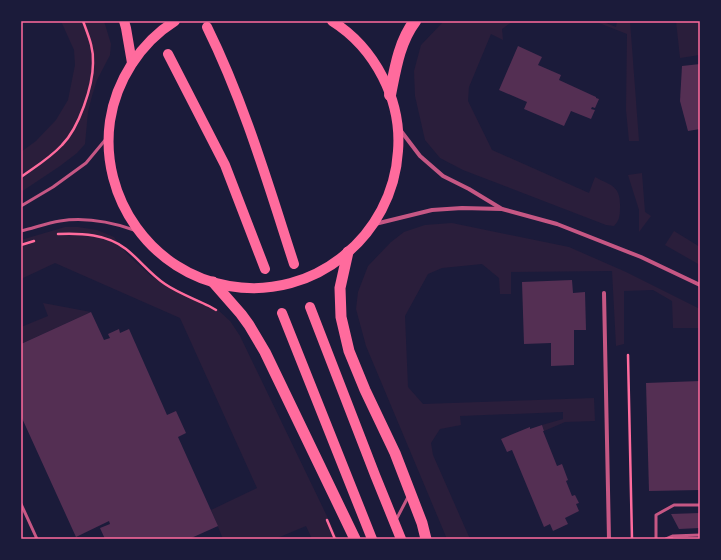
<svg xmlns="http://www.w3.org/2000/svg" width="721" height="560" viewBox="0 0 721 560" font-family="Overpass,sans-serif">
	<style>
		.green { fill: #2a1e3b }
		.building { fill: #542f53 }
		.lines { fill: none; stroke-linecap: round; stroke-linejoin: round }
		.path { stroke: #ff6b9d; stroke-width: 2.5 }
		.service { stroke: #c65784; stroke-width: 3 }
		.minor { stroke: #c65784; stroke-width: 4 }
		.primary { stroke: #ff6b9d; stroke-width: 10 }
		.trunk { stroke: #ff6b9d; stroke-width: 11 }
		.motorway { stroke: #ff6b9d; stroke-width: 12 }
		.neatline { fill: none; stroke: #ff6b9d; stroke-width: 1.5 }
	</style>
	<rect width="100%" height="100%" fill="#1b1b3a"/>
	<g class="green">
		<polygon points="61,21 104,21 111,44 110,55 97,80 92,96 88,112 85,144 77,153 60,166 21,192 21,152 36,141 56,120 68,100 75,65 74,50"/>
		<path d="M 444,21 L 513,21 L 502,29 L 503,40 L 491,34 L 469,87 L 468,101 L 492,150 L 589,193 L 595,177 C 612,186 621,186 620,208 C 620,216 619,221 614,226 L 606,225 L 463,170 L 440,158 L 425,140 L 415,96 L 414,71 L 421,45 Z"/>
		<polygon points="601,21 616,27 617,21 630,21 639,141 629,141 626,110 627,34 599,23"/>
		<polygon points="676,21 700,21 700,55 680,58"/>
		<polygon points="642,173 645,212 651,216 639,232 639,210 628,175"/>
		<polygon points="452,223 569,247 626,272 700,309 700,328 673,328 672,301 653,290 624,291 624,344 616,346 612,271 511,272 511,294 500,294 499,278 482,264 442,268 428,274 405,316 408,387 423,404 594,398 595,421 565,422 544,431 542,425 563,419 563,412 460,416 461,425 440,429 431,443 433,455 470,539 447,539 366,346 356,309 358,292 368,266 391,242 404,232 425,225"/>
		<polygon points="65,227 78,227 97,230 114,237 127,254 151,276 180,294 208,304 217,309 230,321 240,336 338,539 312,539 306,526 275,539 223,539 211,510 257,488 180,318 55,263 21,279 21,240"/>
		<polygon points="674,231 700,247 700,265 665,245"/>
		<polygon points="43,303 91,312 21,344 21,327 48,316"/>
	</g>
	<g class="building">
		<polygon points="518,46 542,57 538,65 561,75 559,80 596,97 596,98 599,99 595,108 592,107 591,109 595,110 591,119 571,111 564,126 524,109 527,102 499,90"/>
		<polygon points="700,64 700,129 688,131 680,101 682,66"/>
		<polygon points="572,280 573,293 585,292 586,330 574,330 574,365 551,366 551,343 524,344 522,282"/>
		<polygon points="91,312 104,340 110,338 108,334 119,329 120,333 129,329 167,415 176,411 186,433 178,437 218,526 189,539 105,539 100,528 110,524 109,521 76,537 21,416 21,344"/>
		<polygon points="700,381 700,490 649,491 646,383"/>
		<polygon points="542,425 544,431 543,431 557,466 562,464 568,480 566,481 572,496 575,495 579,503 576,504 579,511 565,518 568,524 553,531 550,524 544,527 512,450 507,452 501,439 530,427 530,429"/>
		<polygon points="700,513 700,528 679,529 671,514"/>
	</g>
	<g class="lines">
		<g class="path">
			<path d="M 21,177 C 35,167 50,158 62,145 C 79,128 93,86 93,63 C 94,48 88,35 83,21"/>
			<path d="M 58,234 C 81,233 107,234 126,249 C 140,260 150,274 165,284 C 178,293 195,299 209,306 L 216,310"/>
			<polyline points="21,245 34,241"/>
			<polyline points="628,355 632,539"/>
			<polyline points="327,520 335,539"/>
		</g>
		<g class="service">
			<polyline points="21,206 53,187 86,163 106,139"/>
			<path d="M 21,231 C 34,228 47,223 60,221 C 85,217 111,222 134,230"/>
			<polyline points="21,504 37,539"/>
			<polyline points="396,520 408,497"/>
			<polyline points="656,539 656,515 674,505 700,505"/>
			<polyline points="666,539 673,536 700,535"/>
		</g>
		<g class="minor">
			<polyline points="401,131 420,156 443,176 469,189 502,209"/>
			<polyline points="375,224 432,210 462,208 502,209 557,224 641,257 700,285"/>
			<polyline points="604,293 609,539"/>
		</g>
		<g class="primary">
			<polyline points="124,21 126,28 132,63"/>
			<path d="M 175,21 C 140,43 116,81 110,121 C 99,198 152,273 229,286 C 314,301 393,236 398,151 C 402,100 375,48 332,21"/>
			<path d="M 207,27 C 244,102 268,184 294,264"/>
			<polyline points="168,54 225,165 265,269"/>
			<polyline points="310,307 375,475 401,539"/>
			<polyline points="282,313 372,539"/>
		</g>
		<g class="trunk">
			<polyline points="348,252 340,288 341,317 349,351 365,390 395,453 422,523 426,539"/>
			<polyline points="213,282 241,314 249,325 265,352 355,539"/>
		</g>
		<path class="motorway" d="M 390,95 C 395,70 399,42 415,21"/>
	</g>
	<rect width="721" height="560" fill="none" stroke="#1b1b3a" stroke-width="44"/>
	<rect x="22" y="22" width="677" height="516" class="neatline"/>
</svg>
